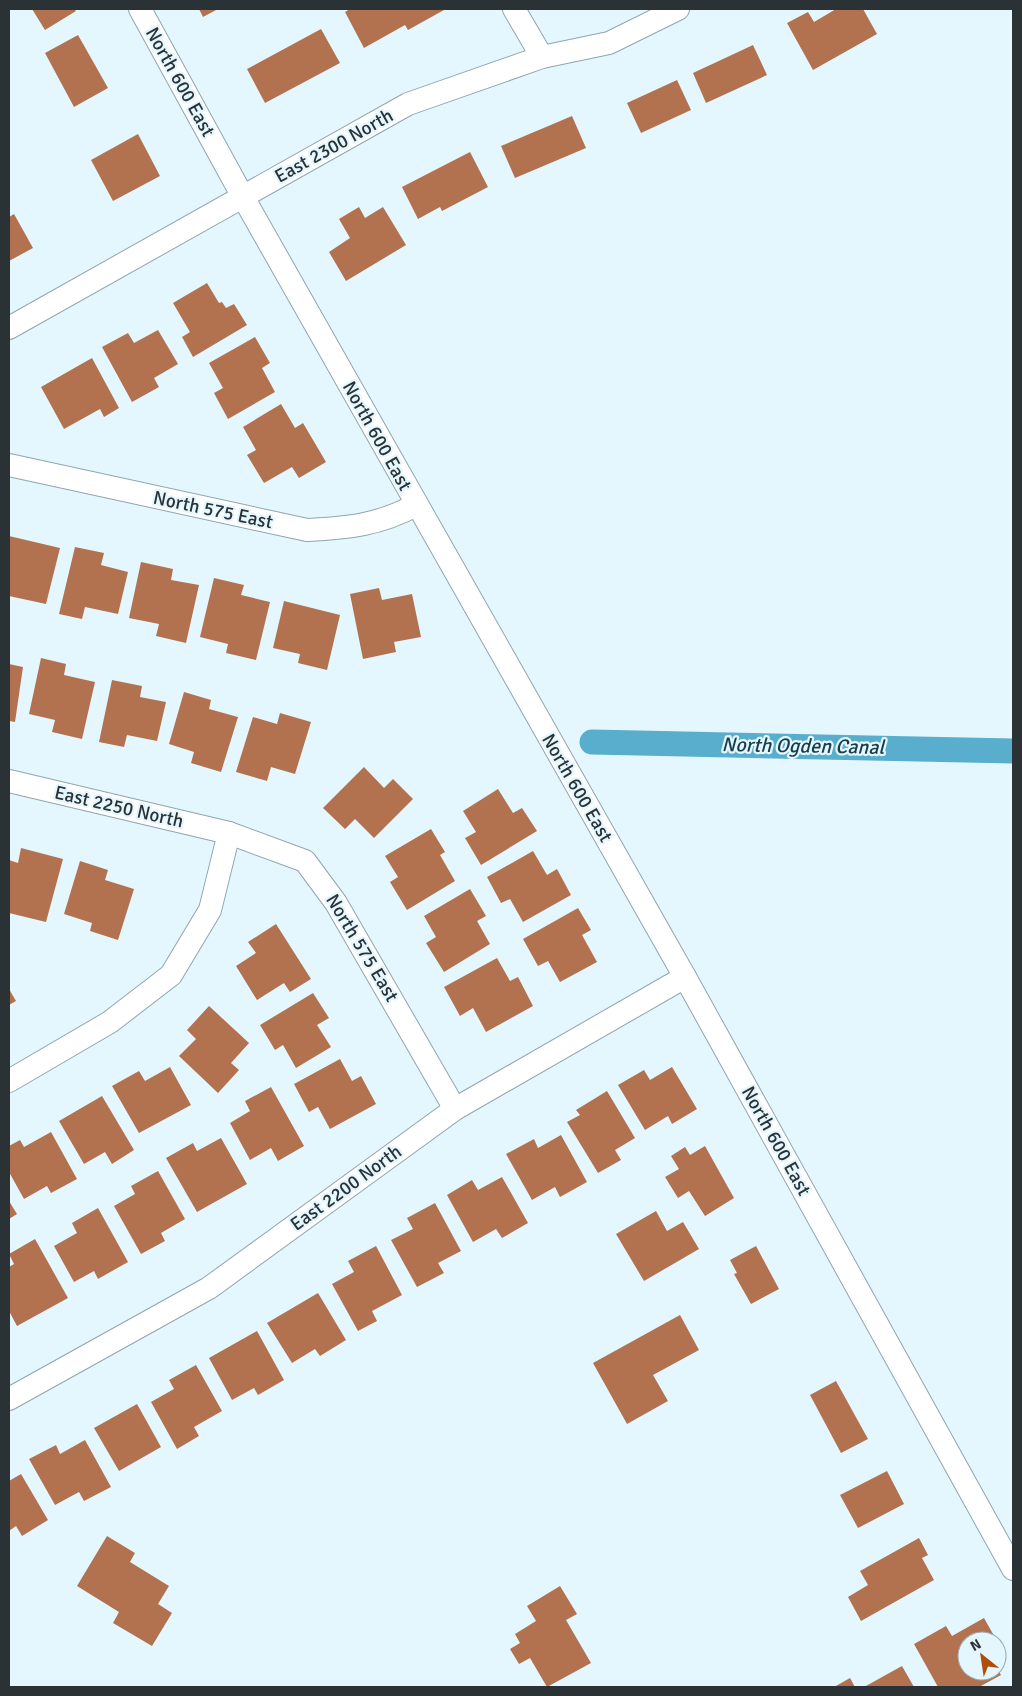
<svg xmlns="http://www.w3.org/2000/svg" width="1022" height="1696" viewBox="0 0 1022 1696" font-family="Signika,sans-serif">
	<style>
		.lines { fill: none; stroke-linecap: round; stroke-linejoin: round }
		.canal { stroke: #58aecc; stroke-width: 25 }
		.building { fill: #b27250 }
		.minor-casing { stroke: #90a5ae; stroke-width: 24 }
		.minor { stroke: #fff; stroke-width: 22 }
		.labels { text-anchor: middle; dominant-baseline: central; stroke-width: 4.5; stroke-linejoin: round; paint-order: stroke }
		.street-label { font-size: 19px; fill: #2a3236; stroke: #e5f7fe }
		.water-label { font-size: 20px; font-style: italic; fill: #153d4a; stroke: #e5f7fe }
	</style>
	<rect width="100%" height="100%" fill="#e5f7fe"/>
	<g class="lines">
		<polyline class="canal" points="592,742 1013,751"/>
	</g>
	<g class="building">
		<polygon points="32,9 74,9 76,11 45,30"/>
		<polygon points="199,9 218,9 203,17"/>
		<polygon points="350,9 443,9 444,10 408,30 405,25 364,48 345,12"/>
		<polygon points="836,9 863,9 877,34 813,70 787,23 808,12 814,22"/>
		<polygon points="321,29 340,63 265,103 247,69"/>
		<polygon points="78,35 108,88 74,107 45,53"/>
		<polygon points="753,45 767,75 706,103 693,73"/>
		<polygon points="677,80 691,110 641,133 627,103"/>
		<polygon points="572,116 586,148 515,178 501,146"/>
		<polygon points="138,134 160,176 113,201 91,160"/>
		<polygon points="470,152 488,187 442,211 440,207 418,219 402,187"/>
		<polygon points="359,207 365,218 383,207 406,245 346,281 329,252 350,238 339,219"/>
		<polygon points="14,214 33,248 9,261 9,217"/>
		<polygon points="207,283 219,303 222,302 226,308 234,304 247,325 193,357 182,337 190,332 173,303"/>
		<polygon points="158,330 178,364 154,378 159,387 132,402 102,347 128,333 134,343"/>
		<polygon points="255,337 270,363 262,368 275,392 228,419 214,393 223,388 209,363"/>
		<polygon points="92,358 119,408 104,417 100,409 64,429 41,387"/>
		<polygon points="281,404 295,428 303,423 326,462 299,478 292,467 264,483 247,455 256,450 243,427"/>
		<polygon points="9,536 60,548 46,604 9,596"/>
		<polygon points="75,547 104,553 101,565 128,572 118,614 85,607 82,619 59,614"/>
		<polygon points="141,562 173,569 171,580 199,585 186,643 156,636 159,624 129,618"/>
		<polygon points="214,578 244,585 241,595 270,602 256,660 226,653 228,644 200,637"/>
		<polygon points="379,588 382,600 412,594 421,637 394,642 396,652 363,659 350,594"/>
		<polygon points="284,601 340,615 327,670 298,663 300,654 273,648"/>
		<polygon points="41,658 66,664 64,675 95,682 82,739 52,732 55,720 29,714"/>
		<polygon points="9,664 23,667 15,722 9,721"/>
		<polygon points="112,680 142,686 140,697 166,702 157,741 127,735 124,747 99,742"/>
		<polygon points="184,692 211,700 209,709 238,717 221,772 191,763 194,752 169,744"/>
		<polygon points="280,713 311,722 295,774 271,767 267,781 236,772 253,717 277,724"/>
		<polygon points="364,767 384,788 393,779 413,799 374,838 355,819 345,829 323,808"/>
		<polygon points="498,789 513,813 522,808 537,831 481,865 465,838 476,832 463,811"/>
		<polygon points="431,829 445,852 440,855 455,881 407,910 390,882 398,877 385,856"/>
		<polygon points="21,848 63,859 46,922 9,913 9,860 18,863"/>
		<polygon points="533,851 547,875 557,869 571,895 523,922 510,899 501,903 487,877"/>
		<polygon points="80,861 108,870 105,880 134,889 118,940 90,931 92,923 64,914"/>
		<polygon points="470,889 486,916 477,921 490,944 444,972 426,943 436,937 424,916"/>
		<polygon points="578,908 591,930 582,935 597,962 560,982 548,961 538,966 523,939"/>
		<polygon points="276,924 311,979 290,992 284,983 257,1000 236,966 256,953 248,942"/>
		<polygon points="497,958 510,981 518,977 533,1006 486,1032 473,1008 460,1016 444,987"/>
		<polygon points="9,989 16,1001 9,1005"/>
		<polygon points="313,993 329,1018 317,1025 331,1047 296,1068 283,1045 275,1050 260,1025"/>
		<polygon points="209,1006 249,1043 231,1063 239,1070 218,1093 179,1056 196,1039 187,1030"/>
		<polygon points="340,1059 352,1081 361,1076 376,1104 330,1129 318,1107 309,1112 294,1084"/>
		<polygon points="170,1067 191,1105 139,1133 112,1086 139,1071 145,1081"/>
		<polygon points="672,1067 697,1109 672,1124 668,1116 645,1130 618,1085 644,1070 650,1080"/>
		<polygon points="271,1087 304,1146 278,1161 271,1148 250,1160 230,1123 250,1111 245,1101"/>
		<polygon points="607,1091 635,1138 615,1150 621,1160 598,1173 567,1122 580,1115 576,1110"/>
		<polygon points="102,1096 134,1150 112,1164 105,1152 84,1164 59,1121"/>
		<polygon points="51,1132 77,1179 51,1193 47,1186 24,1199 9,1172 9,1146 20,1140 24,1147"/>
		<polygon points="561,1135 587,1182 560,1197 555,1187 532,1200 506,1154 534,1139 538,1148"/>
		<polygon points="221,1138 247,1184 197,1212 166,1158 193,1143 197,1151"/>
		<polygon points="705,1146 734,1198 705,1216 689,1191 678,1198 665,1177 679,1169 671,1156 685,1147 690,1155"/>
		<polygon points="158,1171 185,1219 161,1233 165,1241 141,1254 114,1206 135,1194 131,1186"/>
		<polygon points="502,1177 528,1223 502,1238 496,1229 473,1242 447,1195 472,1180 478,1190"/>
		<polygon points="9,1201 17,1214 9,1219"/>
		<polygon points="435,1203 461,1251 438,1263 444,1273 417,1287 391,1240 413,1229 407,1218"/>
		<polygon points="98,1208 128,1262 98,1279 94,1271 74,1282 54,1246 77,1233 72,1223"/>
		<polygon points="656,1211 667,1231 683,1222 699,1249 644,1281 616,1234"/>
		<polygon points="35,1239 68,1298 17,1326 9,1311 9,1267 14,1264 9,1254"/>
		<polygon points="376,1246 402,1295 372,1311 377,1321 358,1331 332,1284 354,1272 348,1261"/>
		<polygon points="756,1246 779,1289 751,1304 734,1274 737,1273 730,1260"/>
		<polygon points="318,1293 346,1340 320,1356 315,1349 292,1363 267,1323"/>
		<polygon points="680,1315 699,1350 653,1375 668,1401 627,1424 593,1363"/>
		<polygon points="257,1331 284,1380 258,1395 254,1388 232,1400 209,1358"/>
		<polygon points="196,1365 222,1411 194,1427 199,1436 177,1449 151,1402 174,1389 169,1380"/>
		<polygon points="836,1381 868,1439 841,1453 810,1395"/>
		<polygon points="137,1404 161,1447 119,1471 94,1428"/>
		<polygon points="85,1440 111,1487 84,1501 79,1492 55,1505 29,1459 56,1445 60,1454"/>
		<polygon points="887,1471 904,1504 858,1528 840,1495"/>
		<polygon points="21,1474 48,1520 22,1536 16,1526 9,1531 9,1481"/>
		<polygon points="107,1536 135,1553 130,1562 169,1586 158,1604 172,1613 152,1646 113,1623 119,1612 77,1586"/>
		<polygon points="919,1538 928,1555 922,1558 934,1580 861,1621 848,1597 868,1585 860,1571"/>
		<polygon points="560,1586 577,1614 566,1620 591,1663 547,1687 530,1658 519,1664 510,1649 520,1643 515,1634 536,1621 527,1606"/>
		<polygon points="984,1618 997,1641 967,1641 967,1671 997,1671 997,1668 1001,1675 979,1687 938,1687 914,1644 946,1626 952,1636"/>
		<polygon points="902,1666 914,1687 864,1687"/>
		<polygon points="850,1678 855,1687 834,1687"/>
	</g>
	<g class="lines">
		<g class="minor-casing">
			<g id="minor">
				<polyline points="140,9 243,197 685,977 1013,1569"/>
				<polyline points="514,9 542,57"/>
				<polyline points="9,328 408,104 542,57 609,43 678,9"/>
				<path d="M 9,465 L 307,530 C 348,528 379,525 416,505"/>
				<polyline points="9,781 229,833 305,861 336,903 455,1109"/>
				<polyline points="9,1081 110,1022 171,975 210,910 229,833"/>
				<polyline points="9,1399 209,1288 455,1109 685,977"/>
			</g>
		</g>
		<use href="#minor" class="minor"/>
	</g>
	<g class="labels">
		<g class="street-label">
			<text transform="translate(180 82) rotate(61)">North 600 East</text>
			<text transform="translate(334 146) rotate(-29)">East 2300 North</text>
			<text transform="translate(377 436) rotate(61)">North 600 East</text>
			<text transform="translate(213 510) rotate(12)">North 575 East</text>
			<text transform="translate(577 788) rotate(60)">North 600 East</text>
			<text transform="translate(119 807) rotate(13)">East 2250 North</text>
			<text transform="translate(362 948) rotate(59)">North 575 East</text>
			<text transform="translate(776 1141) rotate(61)">North 600 East</text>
			<text transform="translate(346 1188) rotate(-36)">East 2200 North</text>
		</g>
		<g class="water-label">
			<text transform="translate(803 746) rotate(1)">North Ogden Canal</text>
		</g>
	</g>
	<rect width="1022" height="1696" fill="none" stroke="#2a3236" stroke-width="20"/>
	<g transform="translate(982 1656) rotate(330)"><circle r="24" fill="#e5f7fe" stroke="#9aa8ae"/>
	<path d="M0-4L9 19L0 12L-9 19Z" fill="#af4e08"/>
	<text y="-8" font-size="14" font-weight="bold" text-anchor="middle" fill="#2a3236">N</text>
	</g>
</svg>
